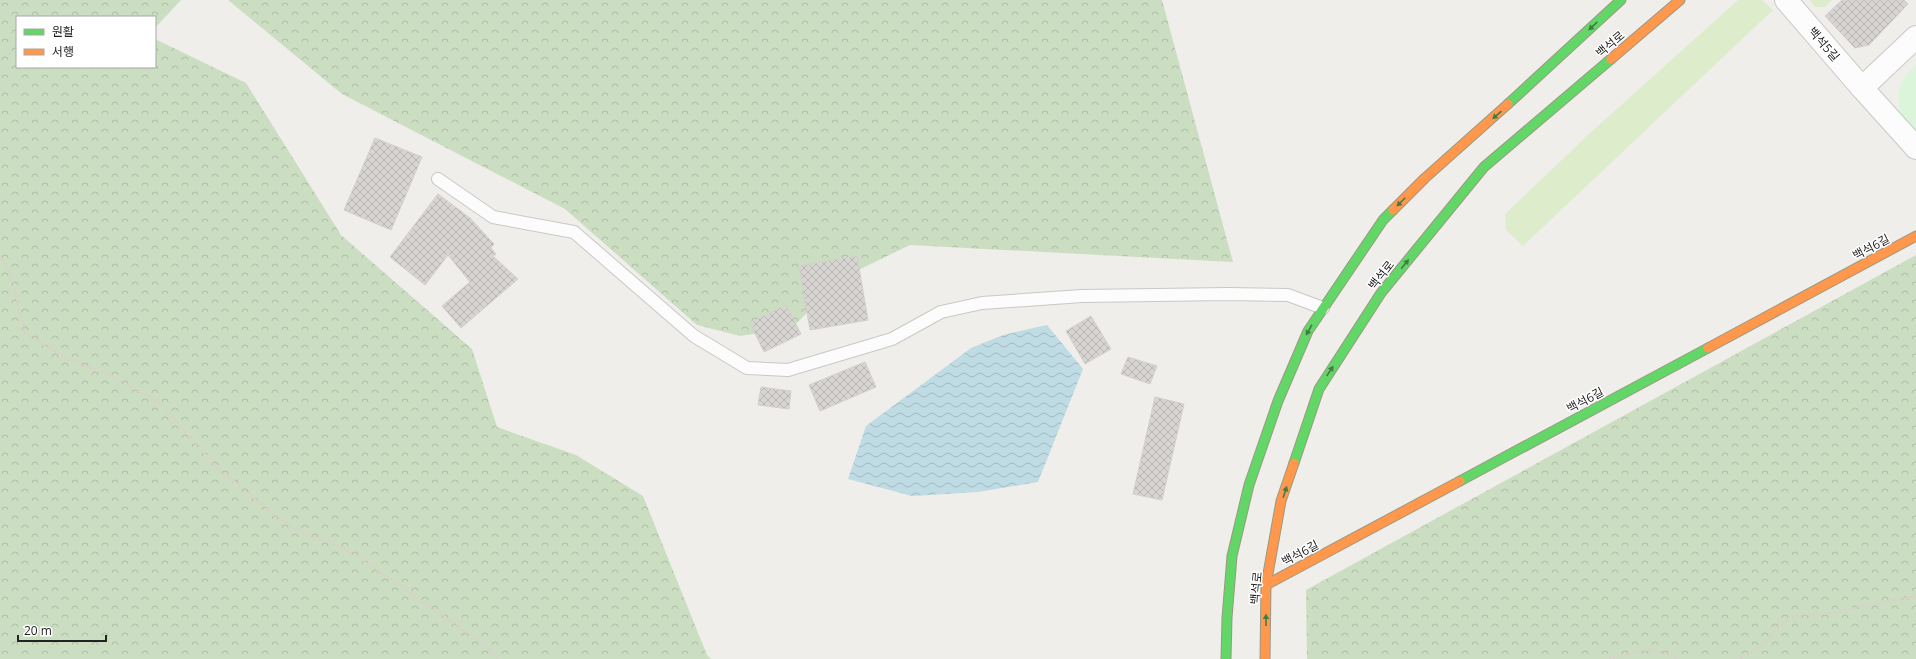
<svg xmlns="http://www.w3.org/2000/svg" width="1916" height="659" viewBox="0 0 1916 659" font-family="'Open Sans','Noto Sans KR',sans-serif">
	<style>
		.grass { fill: #ddeccb }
		.forest { fill: url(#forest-crowns) }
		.park { fill: #daf5da }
		.water { fill: url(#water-waves) }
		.building { fill: url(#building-cross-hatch); stroke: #d3d0cc }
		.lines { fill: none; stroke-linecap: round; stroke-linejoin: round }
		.lane-casing { stroke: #c9c8c7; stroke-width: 14 }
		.street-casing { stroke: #c9c8c7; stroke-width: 24 }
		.fast-casing { stroke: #999a82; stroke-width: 11 }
		.slow-casing { stroke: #999a82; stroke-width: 11 }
		.path { stroke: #dccecd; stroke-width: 2.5; stroke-dasharray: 2 2; stroke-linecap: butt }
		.lane { stroke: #fdfcfc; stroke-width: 12 }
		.street { stroke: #fdfcfc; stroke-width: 22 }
		.fast { stroke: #63d668; stroke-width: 9 }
		.slow { stroke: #ff974d; stroke-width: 9 }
		.oneway { fill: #427c45 }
		.labels { text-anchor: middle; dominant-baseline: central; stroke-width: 3; stroke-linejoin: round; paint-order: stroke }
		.street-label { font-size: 12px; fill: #222; stroke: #fff }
	</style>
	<defs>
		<pattern id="forest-crowns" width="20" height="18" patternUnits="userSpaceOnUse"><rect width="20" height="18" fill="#cbdec1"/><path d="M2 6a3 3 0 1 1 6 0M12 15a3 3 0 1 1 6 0" fill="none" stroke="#aebea6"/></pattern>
		<pattern id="water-waves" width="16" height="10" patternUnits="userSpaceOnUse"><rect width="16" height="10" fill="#bfdbe3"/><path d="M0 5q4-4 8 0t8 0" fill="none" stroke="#a4bcc2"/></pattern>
		<pattern id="building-cross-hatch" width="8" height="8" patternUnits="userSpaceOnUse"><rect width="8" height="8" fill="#d7d4d2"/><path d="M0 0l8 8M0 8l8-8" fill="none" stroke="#b8b6b4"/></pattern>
	</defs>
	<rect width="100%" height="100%" fill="#f0eeeb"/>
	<g class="grass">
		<polygon points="1738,0 1762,0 1773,10 1523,246 1506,230 1505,214 1590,133"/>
		<polygon points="1810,0 1832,0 1825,7 1815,7"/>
	</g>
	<g class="forest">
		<polygon points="0,0 181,0 155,28 155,17 17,17 17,67 155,67 155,39 246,83 341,235 472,349 497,427 576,455 643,496 707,655 711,659 0,659"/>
		<polygon points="228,0 1162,0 1233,262 910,245 840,279 792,328 740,336 697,325 565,209 342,94"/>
		<polygon points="1916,255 1916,659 1307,659 1306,590"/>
	</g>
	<path class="park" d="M 1916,64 L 1916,136 L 1901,122 C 1898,91 1894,88 1916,64 Z"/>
	<polygon class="water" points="1047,325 1083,369 1038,482 978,492 912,496 848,479 866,426 971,348 1003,335"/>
	<g class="building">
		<polygon points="1842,0 1904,0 1908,4 1869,45 1855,48 1825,16"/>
		<polygon points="375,138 422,157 391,230 344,210"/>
		<polygon points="438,194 470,218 494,244 491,248 496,254 493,256 518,279 461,328 442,306 470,282 448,255 425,285 390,257"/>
		<polygon points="857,256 868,320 810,330 799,266"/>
		<polygon points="786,305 801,334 764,352 750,323"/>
		<polygon points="1091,316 1111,349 1085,364 1066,331"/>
		<polygon points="1128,357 1157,366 1150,384 1121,374"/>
		<polygon points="865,362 876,387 820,411 809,385"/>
		<polygon points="761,387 791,391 789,409 758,405"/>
		<polygon points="1155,397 1184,404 1162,500 1133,494"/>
	</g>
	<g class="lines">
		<g class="lane-casing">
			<polyline id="lane" points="438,179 493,217 574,232 694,336 747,368 788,370 892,339 941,312 982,303 1082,296 1229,294 1288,295 1323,308"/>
		</g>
		<g class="street-casing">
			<g id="street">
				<polyline points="1786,0 1862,88 1916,37"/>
				<polyline points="1862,88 1916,148"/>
			</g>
		</g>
		<g class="fast-casing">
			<g id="fast">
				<polyline points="1508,104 1621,0"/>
				<polyline points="1294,463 1319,389 1381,293 1484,167 1611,59"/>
				<polyline points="1460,481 1708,348"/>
				<polyline points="1226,659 1227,618 1232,556 1249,485 1278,401 1308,331 1383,220 1393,210"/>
			</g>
		</g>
		<g class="slow-casing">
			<g id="slow">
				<polyline points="1611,59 1680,0"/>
				<polyline points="1393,210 1425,178 1508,104"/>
				<polyline points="1708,348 1916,236"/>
				<polyline points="1266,585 1460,481"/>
				<polyline points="1265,659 1266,585 1281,501 1294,463"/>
			</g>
		</g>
		<g class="path">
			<polyline points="0,256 11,275 25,333 69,360 107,374 160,403 222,472 290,527 353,553 478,640 499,659"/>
			<polyline points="1609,659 1650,649 1679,659"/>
			<polyline points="1740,659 1757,650 1790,617 1825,614 1916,596"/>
		</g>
		<use href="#lane" class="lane"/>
		<use href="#street" class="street"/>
		<use href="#fast" class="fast"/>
		<use href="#slow" class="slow"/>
	</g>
	<defs><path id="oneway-solid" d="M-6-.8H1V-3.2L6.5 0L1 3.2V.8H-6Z"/></defs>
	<g class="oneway">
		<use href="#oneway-solid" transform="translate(1593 26) rotate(137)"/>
		<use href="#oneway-solid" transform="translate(1497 115) rotate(139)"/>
		<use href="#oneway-solid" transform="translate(1401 202) rotate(135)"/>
		<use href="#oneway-solid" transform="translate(1405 264) rotate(-51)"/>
		<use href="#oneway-solid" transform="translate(1309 330) rotate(119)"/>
		<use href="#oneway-solid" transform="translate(1330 371) rotate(-57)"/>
		<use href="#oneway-solid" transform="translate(1285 492) rotate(-72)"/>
		<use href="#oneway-solid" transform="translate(1266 620) rotate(-90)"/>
	</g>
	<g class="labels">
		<g class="street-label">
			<text transform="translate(1610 44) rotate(-40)">백석로</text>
			<text transform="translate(1824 44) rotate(49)">백석5길</text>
			<text transform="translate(1871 247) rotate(-28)">백석6길</text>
			<text transform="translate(1381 275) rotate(-52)">백석로</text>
			<text transform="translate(1585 400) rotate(-28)">백석6길</text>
			<text transform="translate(1300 553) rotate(-28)">백석6길</text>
			<text transform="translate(1256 588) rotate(-85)">백석로</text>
		</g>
	</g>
	<rect x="16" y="16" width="140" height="52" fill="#ffffff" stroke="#a7a7a7"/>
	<rect x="24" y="29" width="20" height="6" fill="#63d668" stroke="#a7a7a7"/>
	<text x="52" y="36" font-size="12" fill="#222222">원활</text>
	<rect x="24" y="49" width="20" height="6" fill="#ff974d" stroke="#a7a7a7"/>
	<text x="52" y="56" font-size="12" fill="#222222">서행</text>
	<path d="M18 635v6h88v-6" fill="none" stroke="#222222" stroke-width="2"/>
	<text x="24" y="635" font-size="12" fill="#222222" stroke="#ffffff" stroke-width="3" paint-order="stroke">20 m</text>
</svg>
